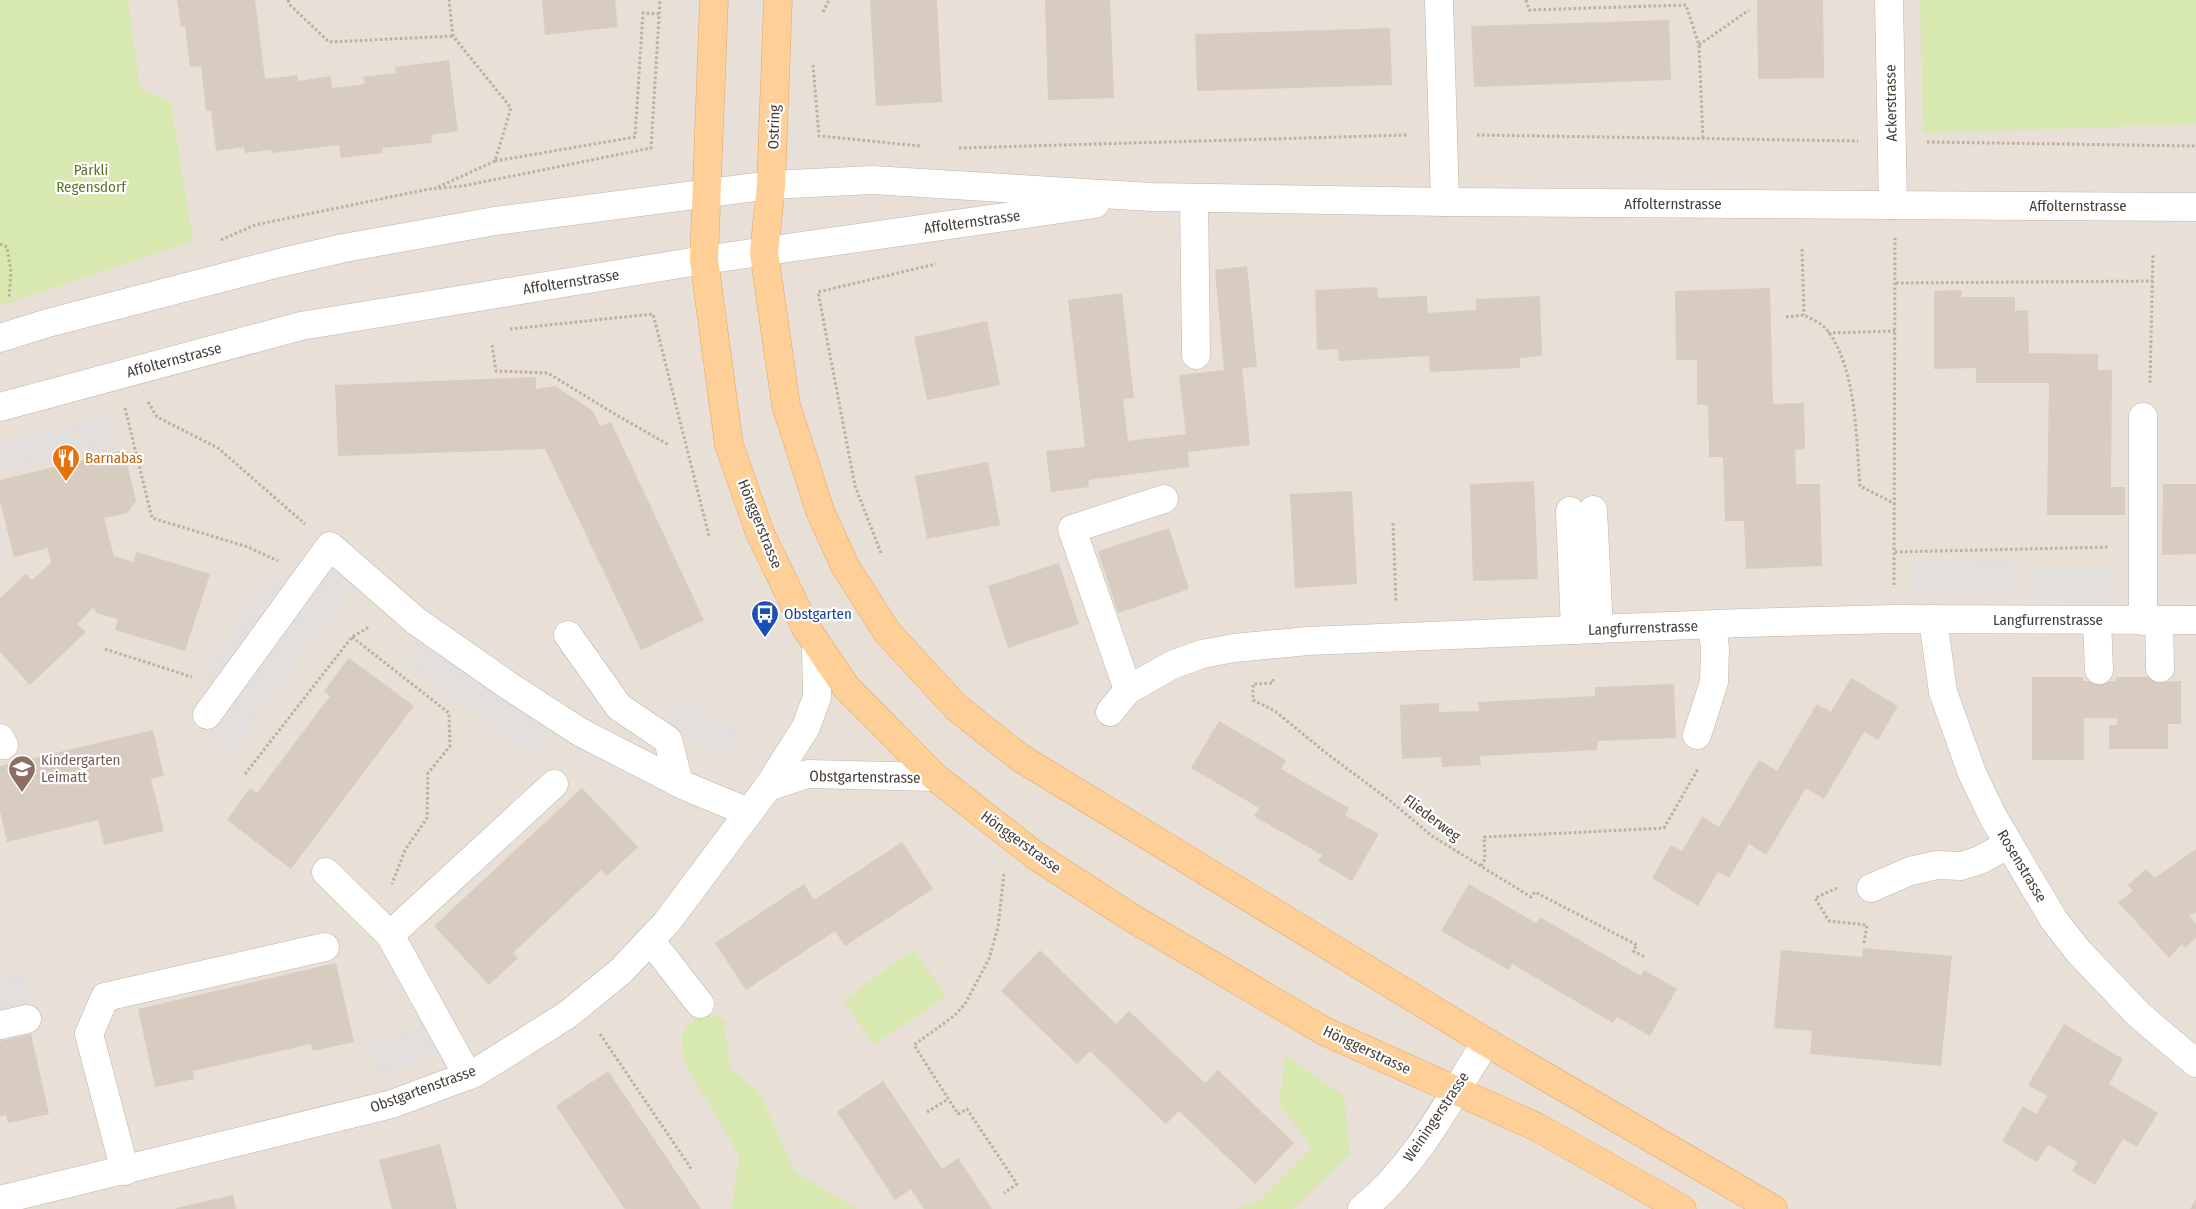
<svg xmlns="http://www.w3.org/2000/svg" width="2196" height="1209" viewBox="0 0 2196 1209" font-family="'Fira Sans Condensed',sans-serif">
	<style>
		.residential { fill: #e8dfd6 }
		.green { fill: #d8e8b1 }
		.parking { fill: #e2dfdc }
		.building { fill: #d8cbc0 }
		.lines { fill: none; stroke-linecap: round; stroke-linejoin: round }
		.minor-casing { stroke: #bfb4aa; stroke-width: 29 }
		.major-casing { stroke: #e4a866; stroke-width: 29 }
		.path { stroke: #c1ad9b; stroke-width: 3; stroke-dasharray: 2.5 2.5; stroke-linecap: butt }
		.minor { stroke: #fff; stroke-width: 28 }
		.major { stroke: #fecf97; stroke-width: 28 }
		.labels { text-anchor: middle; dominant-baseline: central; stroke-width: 4.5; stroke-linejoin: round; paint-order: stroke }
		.street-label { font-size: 15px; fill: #473e36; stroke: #fff }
		.park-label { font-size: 15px; fill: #557929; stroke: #fff }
		.food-label { font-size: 15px; fill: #c56008; stroke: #fff; text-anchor: start }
		.transit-label { font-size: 15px; fill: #164399; stroke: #fff; text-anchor: start }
		.education-label { font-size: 15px; fill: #785e54; stroke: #fff; text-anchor: start }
	</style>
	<rect width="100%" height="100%" fill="#f4eee8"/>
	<rect class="residential" x="0" y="0" width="2196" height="1209"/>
	<g class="green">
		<polygon points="0,0 128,0 140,89 171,102 193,241 0,306"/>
		<polygon points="1920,0 2196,0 2196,124 1923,133"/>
		<polygon points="914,950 946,996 874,1045 843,1000"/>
		<polygon points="703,1011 724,1020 730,1068 759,1092 795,1172 857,1209 732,1209 739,1155 685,1064 681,1034"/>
		<polygon points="1285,1055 1344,1096 1350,1154 1293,1209 1235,1209 1261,1199 1312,1148 1279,1104"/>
	</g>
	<g class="parking">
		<polygon points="113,415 119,442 0,471 0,443"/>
		<polygon points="0,521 7,551 0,553"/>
		<polygon points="2013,560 2013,589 1909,590 1909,561"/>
		<polygon points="330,565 355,582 232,751 208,734"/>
		<polygon points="2028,567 2112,567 2112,598 2028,599"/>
		<polygon points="277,570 287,577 212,680 202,673"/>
		<polygon points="419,637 552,730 533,754 401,661"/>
		<polygon points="679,699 743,733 728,761 664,726"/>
		<polygon points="23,973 30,1002 0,1009 0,978"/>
		<polygon points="426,1026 440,1052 405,1067 377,1076 370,1041"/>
	</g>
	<g class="building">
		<polygon points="177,0 255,0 265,79 297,75 298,81 331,76 332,88 365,84 363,77 396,73 395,67 449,60 458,131 431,135 432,143 382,148 383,153 341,158 339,145 272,153 271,150 245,153 244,147 216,151 211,111 206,111 201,66 190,67 185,26 181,27"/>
		<polygon points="542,0 615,0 618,27 545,35"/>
		<polygon points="870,0 937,0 942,102 876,106"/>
		<polygon points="1045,0 1110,0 1114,98 1048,100"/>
		<polygon points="1757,0 1823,0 1824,78 1758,79"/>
		<polygon points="1669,20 1671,80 1474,87 1471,26"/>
		<polygon points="1390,28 1392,85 1197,91 1195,34"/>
		<polygon points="1247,266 1257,367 1242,368 1250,445 1188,452 1189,467 1088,480 1089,487 1051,492 1046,451 1085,447 1068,300 1122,293 1134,398 1123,399 1128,441 1186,434 1179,375 1224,370 1215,270"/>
		<polygon points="1377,287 1378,298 1427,296 1428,313 1476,310 1476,299 1540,296 1542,356 1520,358 1520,368 1430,372 1429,356 1339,361 1338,349 1317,350 1315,290"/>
		<polygon points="1770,288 1773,404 1804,403 1805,449 1795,450 1796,484 1820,484 1822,566 1746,569 1744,521 1725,521 1723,457 1709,457 1708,405 1697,405 1697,360 1676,360 1675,291"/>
		<polygon points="1962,290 1961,297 2015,297 2015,311 2028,310 2029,353 2098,354 2098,370 2112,370 2111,487 2125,487 2125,515 2047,515 2049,383 1976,383 1976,368 1934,369 1934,291"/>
		<polygon points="987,321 1000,385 927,400 914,337"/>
		<polygon points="536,377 536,389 555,386 593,411 600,426 611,422 704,620 641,650 545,449 338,456 335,385"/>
		<polygon points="124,450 136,501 127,513 104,518 114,556 133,562 137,552 210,574 185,651 115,630 118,619 97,613 93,608 77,624 86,632 30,685 0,652 0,598 26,574 32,580 51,563 48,548 14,557 0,501 0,480"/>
		<polygon points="988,462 1000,525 927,539 915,476"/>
		<polygon points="1534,481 1538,579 1473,581 1470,484"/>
		<polygon points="2163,484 2196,484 2196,554 2162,555"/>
		<polygon points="1352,491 1357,584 1295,588 1290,494"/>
		<polygon points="1169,528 1189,589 1118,613 1098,551"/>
		<polygon points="1059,563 1079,624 1008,648 988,586"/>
		<polygon points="349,658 414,706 291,869 227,820 250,788 257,793 330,696 324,691"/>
		<polygon points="2032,677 2083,677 2083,681 2116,681 2116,677 2161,677 2161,682 2181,681 2181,724 2168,724 2168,749 2109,749 2109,725 2117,725 2117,718 2084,718 2084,760 2032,760"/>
		<polygon points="1851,678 1898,706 1878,740 1864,732 1824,799 1806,788 1766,855 1749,844 1729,878 1718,872 1698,906 1652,878 1671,845 1682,851 1702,817 1719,827 1759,760 1777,771 1817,704 1831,712"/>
		<polygon points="1674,684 1676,738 1598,741 1597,750 1480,756 1481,765 1442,767 1441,757 1402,759 1400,705 1439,703 1439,712 1479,711 1478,702 1595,696 1595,687"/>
		<polygon points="1219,721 1286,760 1281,769 1349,808 1345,815 1379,834 1352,881 1318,861 1322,855 1254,816 1259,808 1191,768"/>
		<polygon points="153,730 164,776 151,779 164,831 104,845 98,820 7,842 0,811 0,766"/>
		<polygon points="582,788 638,847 607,876 601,870 513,953 518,958 489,985 434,926"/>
		<polygon points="902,842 933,889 845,946 835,931 746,990 715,943 804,884 814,900"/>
		<polygon points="2196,849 2196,912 2189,916 2196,924 2196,938 2185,948 2182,944 2169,958 2118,902 2133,891 2128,885 2146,869 2155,878"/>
		<polygon points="1469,884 1536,923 1540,917 1641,976 1644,970 1677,989 1650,1036 1617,1017 1613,1023 1512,964 1509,970 1441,931"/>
		<polygon points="1863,948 1952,956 1941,1066 1810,1054 1812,1031 1774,1028 1781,950 1862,957"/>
		<polygon points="1040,950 1116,1024 1129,1011 1205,1083 1218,1070 1294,1143 1255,1184 1179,1111 1166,1124 1090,1051 1077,1064 1001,991"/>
		<polygon points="336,963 354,1042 313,1051 311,1044 193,1071 194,1079 155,1087 138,1009"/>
		<polygon points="2064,1024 2123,1059 2109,1084 2158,1113 2137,1147 2123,1139 2095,1185 2072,1171 2077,1162 2048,1145 2037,1162 2002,1141 2023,1106 2036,1114 2047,1096 2028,1085"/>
		<polygon points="31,1034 49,1114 8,1123 6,1115 0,1116 0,1041"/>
		<polygon points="608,1071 658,1145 701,1209 625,1209 606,1181 556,1106"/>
		<polygon points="883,1081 942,1169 958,1158 992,1209 924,1209 911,1189 895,1200 837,1112"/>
		<polygon points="440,1144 457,1209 392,1209 379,1160"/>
		<polygon points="233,1195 236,1209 176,1209 176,1208"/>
		<polygon points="2196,1199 2196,1209 2190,1209"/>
	</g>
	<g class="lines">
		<g class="minor-casing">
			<g id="minor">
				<polyline points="1439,0 1445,202"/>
				<polyline points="1889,0 1893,205"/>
				<polyline points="1194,198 1196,355"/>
				<polyline points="0,338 48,323 279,263 344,248 495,221 771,185 872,180 1151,197 1445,202 2196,207"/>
				<polyline points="0,407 301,326 704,260 1095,204"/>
				<polyline points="1593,510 1599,629"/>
				<polyline points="1570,511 1575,630"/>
				<polyline points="1933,619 1943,692 1972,773 1993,817 2054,920 2078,951 2139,1015 2196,1063"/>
				<polyline points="2097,620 2099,670"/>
				<polyline points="2159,620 2160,668"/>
				<polyline points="2143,621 2143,417"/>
				<polyline points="568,635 619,707 668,740 679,783"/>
				<polyline points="1128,690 1072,529 1164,499"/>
				<polyline points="1110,712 1128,690 1172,665 1202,654 1234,648 1308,641 1742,623 1894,619 2196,620"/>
				<polyline points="207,715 330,546 416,621 509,686 580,732 685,786 748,812"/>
				<polyline points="1697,735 1714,682 1715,648 1712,625"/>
				<polyline points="0,738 4,745"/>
				<polyline points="768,787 808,774 935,777"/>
				<polyline points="326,872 390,935 468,1076"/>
				<polyline points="1871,888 1910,871 1937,865 1961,866 1980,860 2009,844"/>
				<polyline points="390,935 554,784"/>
				<polyline points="650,940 700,1004"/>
				<polyline points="0,1025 27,1019"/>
				<polyline points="125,1171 89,1034 105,997 325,947"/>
				<polyline points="0,1200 392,1104 475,1073 567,1015 621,971 667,922 768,787 806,727 817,697 816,644"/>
				<path d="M 1362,1209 C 1416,1166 1449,1100 1486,1042"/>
			</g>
		</g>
		<g class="major-casing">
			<g id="major">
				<polyline points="714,0 704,260 729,445 760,533 806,628 846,687 935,777 1036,856 1132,918 1324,1031 1537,1127 1682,1209"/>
				<polyline points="778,0 771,185 764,253 786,405 820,511 845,566 887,632 957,708 1019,757 1486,1042 1773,1209"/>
			</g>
		</g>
		<g class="path">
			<polyline points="288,0 290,5 329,42 453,36"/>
			<polyline points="1526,0 1529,10 1686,5 1699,45 1703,139"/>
			<polyline points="823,12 829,0"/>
			<polyline points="1699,45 1749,10"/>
			<polyline points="813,65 819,136 921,146"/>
			<polyline points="1477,135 1858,141"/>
			<polyline points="1927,142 2196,146"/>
			<polyline points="959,148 1408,135"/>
			<polyline points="495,161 635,137 643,13 659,14"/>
			<polyline points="438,187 495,161 511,108 453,36 449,0"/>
			<polyline points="221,240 255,225 429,189 463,186 651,148 660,0"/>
			<polyline points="0,244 7,247 11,272 9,298"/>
			<polyline points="1802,249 1804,315"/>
			<polyline points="1896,283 2153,281"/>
			<path d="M 1786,317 L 1804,315 C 1811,319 1822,323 1827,330 C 1857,369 1856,438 1860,486 L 1895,504"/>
			<polyline points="510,329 653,314 709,536"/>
			<polyline points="1828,333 1895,331"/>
			<polyline points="492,345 496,371 548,373 613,413 669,445"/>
			<polyline points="2150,383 2153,253"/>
			<polyline points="148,402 157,417 218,448 305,524"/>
			<polyline points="125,408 152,518 248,547 278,561"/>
			<polyline points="1393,523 1396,602"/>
			<polyline points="1895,552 2109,547"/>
			<polyline points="881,553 855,486 818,292 936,264"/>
			<polyline points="1894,585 1895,238"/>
			<polyline points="352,637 449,713 450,746 428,773 427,818 405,850 392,884"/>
			<polyline points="105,649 192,677"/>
			<polyline points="1273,679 1273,683 1253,684 1253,700 1275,711 1326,753 1388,799 1432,836 1531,897 1535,892 1637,945 1633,951 1645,957"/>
			<polyline points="245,774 352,637 369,627"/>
			<polyline points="1481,866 1485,859 1484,837 1664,828 1698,769"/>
			<polyline points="1004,874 998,927 989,959 965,1004 954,1016 914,1045 958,1114 967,1109 1017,1184 1004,1193"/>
			<polyline points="1837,888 1815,898 1829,921 1867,925"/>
			<polyline points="1864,943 1867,925"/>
			<polyline points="600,1034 692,1170"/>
			<polyline points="927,1112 948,1099"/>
		</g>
		<use href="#minor" class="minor"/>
		<use href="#major" class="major"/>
	</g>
	<defs>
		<g id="restaurant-pin" transform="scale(1.4375)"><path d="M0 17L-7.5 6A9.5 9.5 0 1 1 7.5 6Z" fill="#e8710a" stroke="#fff"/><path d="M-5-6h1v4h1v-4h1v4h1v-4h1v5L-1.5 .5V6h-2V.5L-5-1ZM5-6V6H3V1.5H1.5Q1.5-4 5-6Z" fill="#fff"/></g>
		<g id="bus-pin" transform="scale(1.4375)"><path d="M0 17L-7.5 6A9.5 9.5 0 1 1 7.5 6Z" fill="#1a4fb4" stroke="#fff"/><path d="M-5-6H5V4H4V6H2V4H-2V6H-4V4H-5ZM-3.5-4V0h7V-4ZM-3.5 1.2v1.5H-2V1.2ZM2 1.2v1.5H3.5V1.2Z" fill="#fff"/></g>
		<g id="school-pin" transform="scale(1.4375)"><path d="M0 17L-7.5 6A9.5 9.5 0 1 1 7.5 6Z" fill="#8d6e63" stroke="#fff"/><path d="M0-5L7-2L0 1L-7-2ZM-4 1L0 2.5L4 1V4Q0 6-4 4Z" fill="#fff"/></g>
	</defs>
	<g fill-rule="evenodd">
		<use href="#restaurant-pin" x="66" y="458"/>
		<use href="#bus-pin" x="765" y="614"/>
		<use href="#school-pin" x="22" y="769"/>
	</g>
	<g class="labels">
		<g class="street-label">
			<text transform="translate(1891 103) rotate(-91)">Ackerstrasse</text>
			<text transform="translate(774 127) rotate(-88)">Ostring</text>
			<text x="1673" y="204">Affolternstrasse</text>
			<text x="2078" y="206">Affolternstrasse</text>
			<text transform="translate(972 222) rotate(-8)">Affolternstrasse</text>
			<text transform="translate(571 282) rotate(-9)">Affolternstrasse</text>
			<text transform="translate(174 360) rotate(-15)">Affolternstrasse</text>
			<text transform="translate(760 524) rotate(68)">Hönggerstrasse</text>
			<text x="2048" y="620">Langfurrenstrasse</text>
			<text transform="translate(1643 628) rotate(-2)">Langfurrenstrasse</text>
			<text transform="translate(865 777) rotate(1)">Obstgartenstrasse</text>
			<text transform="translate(1432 818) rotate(37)">Fliederweg</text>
			<text transform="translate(1021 842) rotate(36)">Hönggerstrasse</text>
			<text transform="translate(2022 866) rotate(59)">Rosenstrasse</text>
			<text transform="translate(1367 1050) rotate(25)">Hönggerstrasse</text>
			<text transform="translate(423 1089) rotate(-20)">Obstgartenstrasse</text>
			<text transform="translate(1436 1117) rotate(-56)">Weiningerstrasse</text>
		</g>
		<g class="park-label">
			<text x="91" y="170">Pärkli<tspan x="91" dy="17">Regensdorf</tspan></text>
		</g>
		<g class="food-label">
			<text x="85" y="458">Barnabas</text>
		</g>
		<g class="transit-label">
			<text x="784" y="614">Obstgarten</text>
		</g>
		<g class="education-label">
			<text x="41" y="760">Kindergarten<tspan x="41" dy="17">Leimatt</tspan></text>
		</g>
	</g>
</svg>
